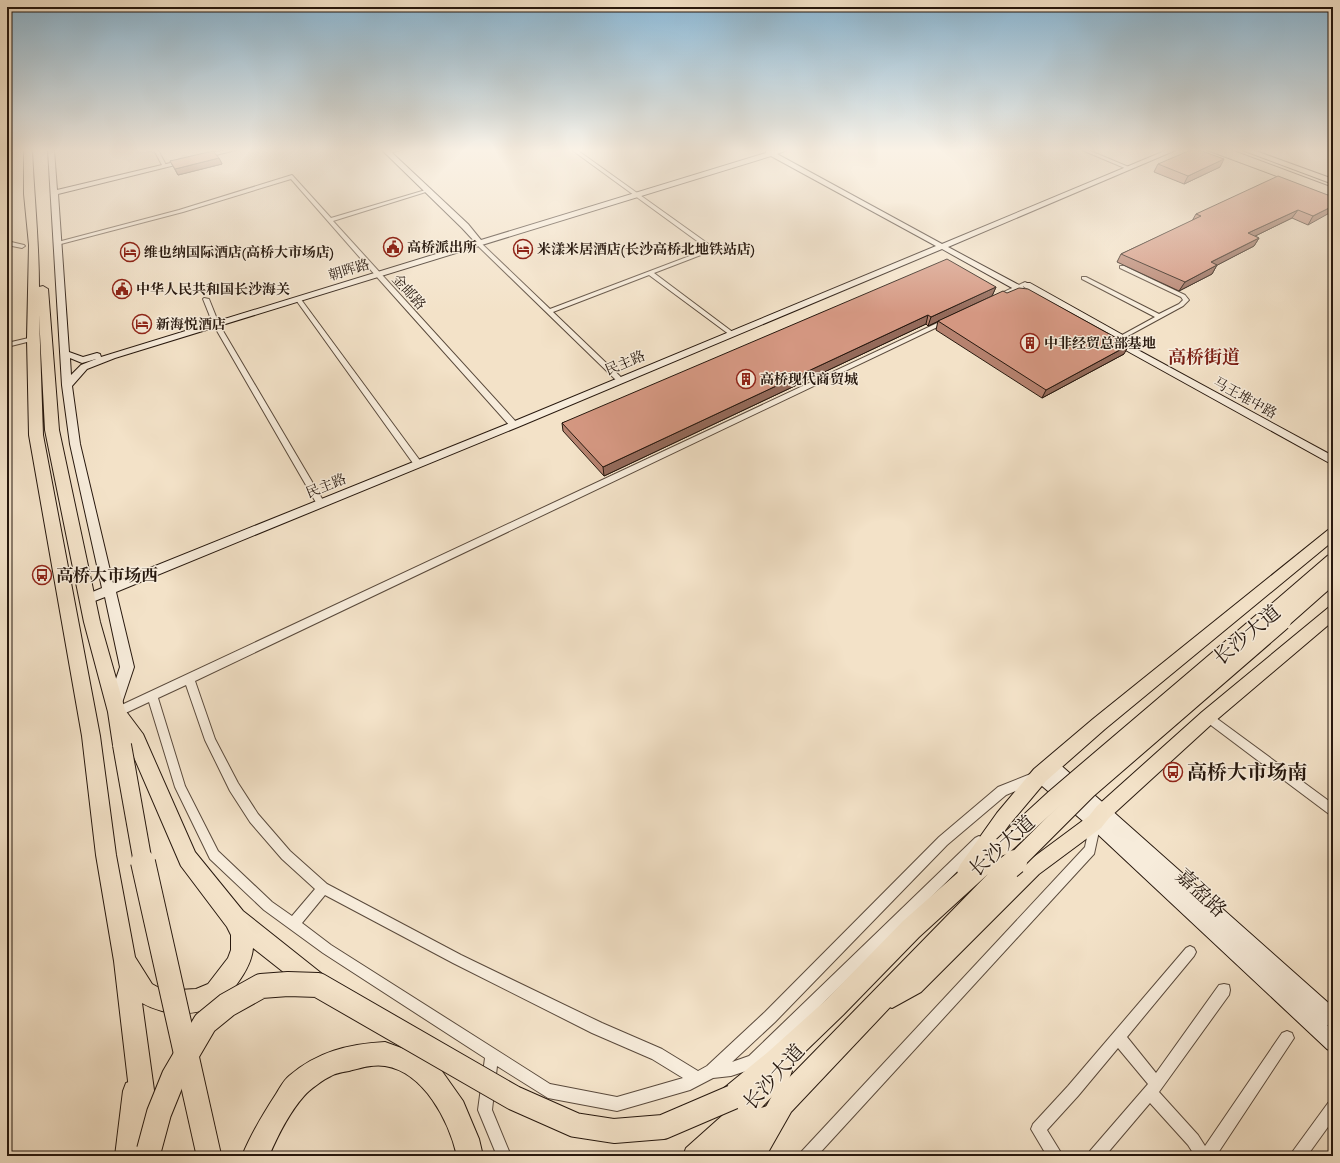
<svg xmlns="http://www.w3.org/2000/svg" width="1340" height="1163" viewBox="0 0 1340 1163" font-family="'IM FELL Double Pica','Noto Serif SC',serif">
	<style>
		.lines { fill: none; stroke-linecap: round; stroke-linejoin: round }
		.street-casing { stroke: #5a4a3c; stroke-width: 2 }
		.secondary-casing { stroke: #27180e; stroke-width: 2 }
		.primary-casing { stroke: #27180e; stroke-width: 2 }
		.highway-casing { stroke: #27180e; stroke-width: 2 }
		.street { fill: #f7ecdb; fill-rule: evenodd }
		.secondary { fill: #f7ecdb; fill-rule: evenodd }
		.primary { fill: #f3e2c8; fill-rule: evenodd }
		.highway { fill: #f3e2c8; fill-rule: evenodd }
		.highway-bridge-far2-casing { stroke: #27180e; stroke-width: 17; stroke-linecap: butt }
		.highway-bridge-far1-casing { stroke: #27180e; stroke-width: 20; stroke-linecap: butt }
		.highway-bridge-casing { stroke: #27180e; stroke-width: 26; stroke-linecap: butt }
		.highway-bridge-far2 { stroke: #f3e2c8; stroke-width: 15 }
		.highway-bridge-far1 { stroke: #f3e2c8; stroke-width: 18 }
		.highway-bridge { stroke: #f3e2c8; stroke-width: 24 }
		.wall { fill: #b6826f; stroke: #27180e }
		.shaded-wall { fill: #946a5a; stroke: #27180e }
		.building { fill: #d49781; stroke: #27180e }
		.labels { text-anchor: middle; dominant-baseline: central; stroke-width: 3; stroke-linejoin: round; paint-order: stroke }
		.far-poi-label { font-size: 14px; font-weight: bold; fill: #27180e; stroke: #f7ecdb; text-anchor: start }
		.far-street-label { font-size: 14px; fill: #27180e; stroke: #f7ecdb }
		.poi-label { font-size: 17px; font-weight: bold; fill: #27180e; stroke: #f7ecdb; text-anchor: start }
		.far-district-label { font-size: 18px; font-weight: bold; fill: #7a1f14; stroke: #f7ecdb }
		.near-street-label { font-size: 20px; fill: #27180e; stroke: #f7ecdb }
		.near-poi-label { font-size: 20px; font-weight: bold; fill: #27180e; stroke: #f7ecdb; text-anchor: start }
	</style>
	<rect width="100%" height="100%" fill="#f3e2c8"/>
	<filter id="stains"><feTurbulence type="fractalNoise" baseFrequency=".005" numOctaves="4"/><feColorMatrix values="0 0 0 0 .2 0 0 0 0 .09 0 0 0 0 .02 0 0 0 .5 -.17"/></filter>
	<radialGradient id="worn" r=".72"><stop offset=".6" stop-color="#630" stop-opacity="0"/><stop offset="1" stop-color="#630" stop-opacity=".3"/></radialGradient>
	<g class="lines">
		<g class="street-casing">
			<g id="street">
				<polygon points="154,150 158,150 167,167 163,167"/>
				<polygon points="392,150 400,150 387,154 385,153"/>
				<polygon points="572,150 577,150 714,248 714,250 654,273 734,333 734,335 730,335 649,275 553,312 624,380 622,382 618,382 477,245 477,243 481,243 550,309 708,249"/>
				<polygon points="1082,150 1088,150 1131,168 1127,169"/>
				<polygon points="292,175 331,218 429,189 429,191 333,221 517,423 517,427 511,427 376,276 291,179 183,212 57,245 54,243 179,210"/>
				<polygon points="7,241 24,245 25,246 22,248 7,245"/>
				<polygon points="1120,266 1124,266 1185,295 1189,300 1183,306 1115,343 1112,341 1113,340 1155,317 1082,279 1082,277 1086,277 1159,314 1179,304 1183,300 1181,297 1120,268"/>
				<polygon points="1025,282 1027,283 1027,285 996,299 991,298"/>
				<polygon points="204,298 209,299 219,324 324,502 325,504 324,506 318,506 213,324 203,299"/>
				<polygon points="296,298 300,298 421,462 422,464 421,466 415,466 296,300"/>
				<path d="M 948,318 L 951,320 L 950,321 L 195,681 L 215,739 L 238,783 L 258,814 L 290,851 L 327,884 L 461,955 L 602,1023 L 662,1049 L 698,1071 L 707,1066 L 765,1012 L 939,837 L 998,787 L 1033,773 L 1037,774 L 1038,778 L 1037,782 L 1006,795 L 947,845 L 775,1022 L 732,1062 L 749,1056 L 975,838 L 979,836 L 983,838 L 985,842 L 983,846 L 758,1067 L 731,1076 L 713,1078 L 690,1090 L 617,1111 L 548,1098 L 497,1066 L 492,1110 L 511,1156 L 497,1156 L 478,1110 L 485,1058 L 323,953 L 264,910 L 210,859 L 175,787 L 149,702 L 117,717 L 113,715 L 112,712 L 113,709 ZM 186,685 L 205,740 L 230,791 L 250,822 L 282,859 L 315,889 L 292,916 L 272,902 L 218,851 L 185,786 L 158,698 ZM 325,895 L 453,963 L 592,1033 L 652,1059 L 683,1078 L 617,1097 L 550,1084 L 331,945 L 302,923 Z"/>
				<polygon points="33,337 35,338 35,340 7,347 7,343"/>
				<polygon points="1208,712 1333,804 1333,817 1204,720 1203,717 1204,714"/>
				<polygon points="1095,816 1099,818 1101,822 1094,854 817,1156 800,1156 802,1151 1085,847 1091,818"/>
				<polygon points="1190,946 1194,948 1196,952 1194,956 1127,1037 1156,1073 1219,985 1224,984 1229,985 1230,990 1229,995 1159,1092 1198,1135 1205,1146 1282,1033 1287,1031 1292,1033 1294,1038 1216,1156 1195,1156 1188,1145 1150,1103 1105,1156 1088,1156 1090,1151 1148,1084 1118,1048 1078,1096 1047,1130 1063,1156 1047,1156 1031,1129 1033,1124 1068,1086 1186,948"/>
				<polygon points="1333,1101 1333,1120 1307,1156 1291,1156 1293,1151 1328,1103"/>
			</g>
		</g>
		<g class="secondary-casing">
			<g id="secondary">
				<path d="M 48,150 L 54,150 L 57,190 L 225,150 L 236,150 L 58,194 L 69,352 L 83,357 L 97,353 L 100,354 L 101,357 L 475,242 L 462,228 L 382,150 L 389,150 L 468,224 L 481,240 L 766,153 L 766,151 L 787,150 L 777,154 L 942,244 L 1167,150 L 1176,150 L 948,247 L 1036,294 L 1037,296 L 1036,298 L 1030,298 L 942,249 L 518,427 L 116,592 L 134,667 L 122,703 L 120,707 L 115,709 L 110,707 L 108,703 L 120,667 L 105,597 L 87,604 L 83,602 L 81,599 L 83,596 L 102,588 L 70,444 L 62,385 ZM 771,156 L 936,246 L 510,423 L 113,583 L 80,444 L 72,386 L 87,369 L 115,358 ZM 70,358 L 82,363 L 96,359 L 81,365 L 71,375 Z"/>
				<polygon points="1024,283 1030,283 1130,339 1126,342 1123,341 1024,287"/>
				<polygon points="1114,337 1333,456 1333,465 1111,342 1110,340 1111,338"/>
				<polygon points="1051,759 1056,761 1333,1007 1333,1028 1327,1025 1333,1031 1333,1052 1327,1049 1090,827 1035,780 1033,775 1035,770 1040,768 1046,771 1044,766 1046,761"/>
			</g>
		</g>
		<g class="primary-casing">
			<g id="primary">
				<polygon points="1207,150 1218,150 1333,192 1333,197"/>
				<polygon points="1242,150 1253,150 1333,179 1333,184"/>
				<polygon points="1333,529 1333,541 1105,729 1046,781 1009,825 972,877 966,880 960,877 957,871 960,865 997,813 1034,769 1093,719 1328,530"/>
				<polygon points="1333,606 1333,621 1214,722 1109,818 1101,828 1039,874 921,992 892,1008 885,1005 882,998 885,991 907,978 1027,862 1089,816 1097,806 1202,712 1328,608"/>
				<polygon points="781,1060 789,1063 792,1071 789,1079 761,1108 767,1106 775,1109 778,1117 775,1125 742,1156 714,1156 715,1152 711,1156 683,1156 686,1148 733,1106 773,1063"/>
				<polygon points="134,1080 142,1083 145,1091 137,1156 115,1156 123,1091 126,1083"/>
			</g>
		</g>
		<g class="highway-casing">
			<g id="highway">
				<path d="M 24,150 L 32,150 C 34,196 39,241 39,287 L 43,286 L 48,289 L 59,430 L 100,622 L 125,710 L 143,734 L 195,852 L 243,911 L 326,977 L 329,985 L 326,993 L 318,996 L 310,993 L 253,948 C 252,961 245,973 237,984 C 233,989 229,997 223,1000 C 199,1018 167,1017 142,1003 L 161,1141 L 157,1150 L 148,1154 L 139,1150 L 135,1141 L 114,961 L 96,855 L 82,736 L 29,435 L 27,339 L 29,245 L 24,194 ZM 39,315 L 45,430 L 84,622 L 108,712 L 113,745 L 115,751 L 122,754 L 129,751 L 130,748 L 181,866 L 227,927 L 231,935 L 231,950 L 228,958 L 208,984 L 196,989 L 178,990 L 161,989 L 152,984 L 135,957 L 116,855 L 100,736 L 43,435 Z"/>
				<polygon points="1219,150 1231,150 1333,188 1333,194 1220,152"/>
				<polygon points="1003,836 1010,839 1013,846 1010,853 1005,858 1009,857 1016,860 1019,867 1016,874 791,1112 766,1156 739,1156 773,1094 988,874 919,937 843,1015 786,1070 742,1106 733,1109 724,1106 721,1097 724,1088 768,1052 827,999 903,921 996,839"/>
				<path d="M 385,1042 L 418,1054 L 439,1067 L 463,1101 L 479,1139 L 483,1156 L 457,1156 C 449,1121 424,1072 385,1066 C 373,1064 360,1068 349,1071 C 343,1072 336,1073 331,1076 C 324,1079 309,1090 304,1096 C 289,1113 278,1135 269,1156 L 242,1156 C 251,1134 263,1114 276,1094 C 280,1088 283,1081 289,1076 C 317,1052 348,1044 385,1042 Z"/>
			</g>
		</g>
		<use href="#street" class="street"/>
		<use href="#secondary" class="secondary"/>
		<use href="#primary" class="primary"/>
		<use href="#highway" class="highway"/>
		<g class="highway-bridge-far2-casing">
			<g id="highway-bridge-far2">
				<polyline points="1262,622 1333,561"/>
				<polyline points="1281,622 1333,576"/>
			</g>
		</g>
		<g class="highway-bridge-far1-casing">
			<g id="highway-bridge-far1">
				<polyline points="122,745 143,863"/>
				<polyline points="1003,846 1054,799 1263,621"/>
				<polyline points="1014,863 1088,789 1282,621"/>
			</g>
		</g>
		<g class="highway-bridge-casing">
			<g id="highway-bridge">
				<polyline points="143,862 209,1156"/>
				<polyline points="1009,867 1015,862"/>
				<polyline points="149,1150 159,1113 174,1076 205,1023 227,1005 261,986 288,984 318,985 514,1098 575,1125 614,1131 663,1127 733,1097"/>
			</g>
		</g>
		<use href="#highway-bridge-far2" class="highway-bridge-far2"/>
		<use href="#highway-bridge-far1" class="highway-bridge-far1"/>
		<use href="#highway-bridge" class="highway-bridge"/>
	</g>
	<g class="wall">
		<polygon points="219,158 222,164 178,175 170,161"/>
		<polygon points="1158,164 1220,167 1184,184 1154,172"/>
		<polygon points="1333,197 1308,225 1292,218 1255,236 1259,238 1254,246 1217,265 1212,274 1179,291 1117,262 1121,254 1192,221 1196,214"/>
		<polygon points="996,287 992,296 928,326 926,324 604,476 563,431 562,423"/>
		<polygon points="938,321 1124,354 1042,398 936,330"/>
	</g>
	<g class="shaded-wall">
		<polygon points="219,158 222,164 178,175 175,169"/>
		<polygon points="1224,159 1220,167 1184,184 1188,176"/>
		<polygon points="1333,206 1333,211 1308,225 1313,216"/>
		<polygon points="1298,210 1292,218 1243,242 1248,233"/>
		<polygon points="1259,238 1254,246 1206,271 1211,262"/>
		<polygon points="1217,265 1212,274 1179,291 1185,282"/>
		<polygon points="996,287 992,296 928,326 931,317"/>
		<polygon points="928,315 926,324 604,476 603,467"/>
		<polygon points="1129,345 1124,354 1042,398 1046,390"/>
	</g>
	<g class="building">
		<polygon points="1191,150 1199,150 1224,159 1188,176 1158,164"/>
		<polygon points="213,151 219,158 175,169 170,161"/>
		<polygon points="1278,176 1333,197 1333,206 1313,216 1298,210 1248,233 1259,238 1211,262 1217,265 1185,282 1121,254 1201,216 1196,214"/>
		<polygon points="947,259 996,287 931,317 928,315 603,467 562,423"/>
		<polygon points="1019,288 1028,289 1129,345 1046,390 938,321 1003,291 1007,293"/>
	</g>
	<linearGradient id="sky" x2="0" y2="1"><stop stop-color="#8ab8d6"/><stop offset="0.48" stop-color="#faf2e6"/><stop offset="1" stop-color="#faf2e6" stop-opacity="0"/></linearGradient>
	<rect width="1340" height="313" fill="url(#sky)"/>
	<defs>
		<g id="civic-ring" transform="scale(1)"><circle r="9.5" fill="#f7ecdb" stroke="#8f2418" stroke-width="1.5"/><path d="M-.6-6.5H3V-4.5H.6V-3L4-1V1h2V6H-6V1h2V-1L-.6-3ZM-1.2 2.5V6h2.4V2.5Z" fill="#8f2418"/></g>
		<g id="hotel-ring" transform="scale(1)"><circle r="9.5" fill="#f7ecdb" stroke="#8f2418" stroke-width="1.5"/><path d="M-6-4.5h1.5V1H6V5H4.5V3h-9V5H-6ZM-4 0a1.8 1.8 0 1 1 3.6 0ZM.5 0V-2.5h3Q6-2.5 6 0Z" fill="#8f2418"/></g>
		<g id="building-ring" transform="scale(1)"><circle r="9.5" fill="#f7ecdb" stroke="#8f2418" stroke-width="1.5"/><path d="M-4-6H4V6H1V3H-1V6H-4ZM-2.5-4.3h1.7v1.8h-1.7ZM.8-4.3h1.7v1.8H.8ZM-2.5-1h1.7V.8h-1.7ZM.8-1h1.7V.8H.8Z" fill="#8f2418"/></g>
		<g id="bus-ring" transform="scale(1)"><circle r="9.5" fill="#f7ecdb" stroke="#8f2418" stroke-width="1.5"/><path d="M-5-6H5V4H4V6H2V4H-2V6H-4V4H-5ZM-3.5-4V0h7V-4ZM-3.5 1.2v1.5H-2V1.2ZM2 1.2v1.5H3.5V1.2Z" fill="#8f2418"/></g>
	</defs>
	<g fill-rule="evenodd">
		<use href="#civic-ring" x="393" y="247"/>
		<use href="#hotel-ring" x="523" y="249"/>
		<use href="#hotel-ring" x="130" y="252"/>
		<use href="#civic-ring" x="122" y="289"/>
		<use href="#hotel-ring" x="142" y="324"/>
		<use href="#building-ring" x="1030" y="343"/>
		<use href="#building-ring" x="746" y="379"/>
		<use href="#bus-ring" x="42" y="575"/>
		<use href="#bus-ring" x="1173" y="772"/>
	</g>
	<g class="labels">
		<g class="far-poi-label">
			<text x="407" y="247">高桥派出所</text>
			<text x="537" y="249">米漾米居酒店(长沙高桥北地铁站店)</text>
			<text x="144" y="252">维也纳国际酒店(高桥大市场店)</text>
			<text x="136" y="289">中华人民共和国长沙海关</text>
			<text x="156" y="324">新海悦酒店</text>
			<text x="1044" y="343">中非经贸总部基地</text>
			<text x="760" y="379">高桥现代商贸城</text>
		</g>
		<g class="far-street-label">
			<text transform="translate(349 270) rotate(-17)">朝晖路</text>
			<text transform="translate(409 292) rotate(48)">金邮路</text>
			<text transform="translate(625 363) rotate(-23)">民主路</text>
			<text transform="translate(1245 398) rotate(29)">马王堆中路</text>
			<text transform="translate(326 486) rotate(-22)">民主路</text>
		</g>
		<g class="poi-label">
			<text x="56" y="575">高桥大市场西</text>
		</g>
		<g class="far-district-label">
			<text x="1204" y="357">高桥街道</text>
		</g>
		<g class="near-street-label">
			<text transform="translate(1247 635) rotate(-40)">长沙大道</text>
			<text transform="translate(1002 846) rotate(-42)">长沙大道</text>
			<text transform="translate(1201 893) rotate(43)">嘉盈路</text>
			<text transform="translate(774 1077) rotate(-48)">长沙大道</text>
		</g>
		<g class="near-poi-label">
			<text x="1187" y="772">高桥大市场南</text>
		</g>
	</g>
	<rect width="1340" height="1163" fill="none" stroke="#f3e2c8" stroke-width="24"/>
	<rect x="8" y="8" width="1324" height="1147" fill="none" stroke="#27180e" stroke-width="2"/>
	<rect x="12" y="12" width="1316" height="1139" fill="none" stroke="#27180e"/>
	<rect width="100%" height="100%" filter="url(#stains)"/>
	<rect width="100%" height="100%" fill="url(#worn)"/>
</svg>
